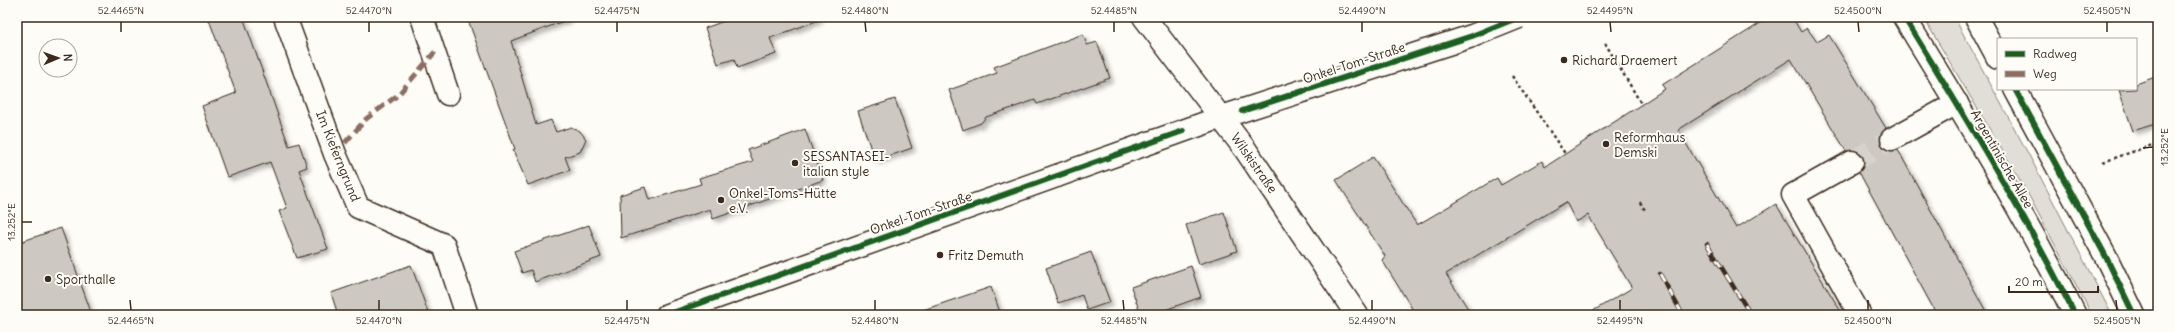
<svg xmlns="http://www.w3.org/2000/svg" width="2175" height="332" viewBox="0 0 2175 332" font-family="Delius,sans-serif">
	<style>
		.green { fill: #e1ded7; stroke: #8e847a }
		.building { fill: #cdc8c2; stroke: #3b2a1e; filter: url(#shadow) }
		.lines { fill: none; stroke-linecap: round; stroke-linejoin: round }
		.minor-tunnel { stroke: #d6d2cc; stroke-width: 22; stroke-dasharray: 22 11; stroke-linecap: butt }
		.minor-casing { stroke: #3b2a1e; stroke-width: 25 }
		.major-casing { stroke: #3b2a1e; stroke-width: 25 }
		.path { stroke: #3b2a1e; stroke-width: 2.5; stroke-dasharray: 3 3; stroke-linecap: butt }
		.minor { stroke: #fdfcf7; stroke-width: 22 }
		.major { stroke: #fdfcf7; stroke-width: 22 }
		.rail-casing { stroke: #3b2a1e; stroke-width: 4.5 }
		.rail { stroke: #fdfcf7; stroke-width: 3; stroke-dasharray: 9; stroke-linecap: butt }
		.major-bridge-casing { stroke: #3b2a1e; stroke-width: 25; stroke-linecap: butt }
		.major-bridge { stroke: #fdfcf7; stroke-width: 22 }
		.quiet { stroke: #8d6e63; stroke-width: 5; stroke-dasharray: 10 5; stroke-linecap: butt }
		.cycleway-casing { stroke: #fdfcf7; stroke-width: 8 }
		.cycleway { stroke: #1b5e20; stroke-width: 6 }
		.ticks { fill: none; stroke: #3b2a1e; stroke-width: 1.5 }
		.poi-dot { fill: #3b2a1e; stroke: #fdfcf7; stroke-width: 1.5 }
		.labels { text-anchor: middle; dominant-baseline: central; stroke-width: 4; stroke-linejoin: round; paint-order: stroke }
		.poi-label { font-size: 13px; fill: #3b2a1e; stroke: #fdfcf7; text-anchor: start }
		.street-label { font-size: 13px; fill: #3b2a1e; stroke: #fdfcf7 }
		.neatline { fill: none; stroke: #3b2a1e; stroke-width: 1.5 }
		.ticks-label { font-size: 10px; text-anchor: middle; fill: #3b2a1e }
	</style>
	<defs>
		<filter id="shadow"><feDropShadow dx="3.5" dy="3.5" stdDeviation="2" flood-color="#0004"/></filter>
	</defs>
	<rect width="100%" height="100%" fill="#fdfcf7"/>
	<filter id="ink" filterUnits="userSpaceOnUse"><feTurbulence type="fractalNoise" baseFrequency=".025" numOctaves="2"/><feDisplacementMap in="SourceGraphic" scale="8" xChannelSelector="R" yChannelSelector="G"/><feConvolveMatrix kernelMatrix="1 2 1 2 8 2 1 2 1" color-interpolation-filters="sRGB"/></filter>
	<g filter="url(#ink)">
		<polygon class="green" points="1923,17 1954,17 2030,157 2112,315 2092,315 2027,192"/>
		<g class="building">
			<polygon points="208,17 243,17 289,146 299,143 307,167 299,170 328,249 297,258 279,211 287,208 270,162 228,177 226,174 202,106 236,93"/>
			<polygon points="467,17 568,17 569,19 511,41 536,125 551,120 556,132 571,127 580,131 586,139 580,152 565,157 570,170 528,185 513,150 515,149"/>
			<polygon points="735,17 819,17 819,20 770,38 776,54 737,68 734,59 718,64 705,28"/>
			<polygon points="1770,17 1792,17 1801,32 1807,28 1817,42 1829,35 1886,128 1880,138 1881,145 1891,151 1898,150 1988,315 1937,315 1859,172 1864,163 1863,156 1853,150 1846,151 1791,59 1678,130 1736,228 1776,204 1843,315 1586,315 1632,288 1588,215 1576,222 1566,202 1446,274 1472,315 1416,315 1382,260 1385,256 1336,180 1373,157 1417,225 1497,178 1501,185 1542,161 1545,167 1665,89 1662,85"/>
			<polygon points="1083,34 1087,45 1097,42 1110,78 1037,104 1035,100 986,117 981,123 963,130 949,90 997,73 994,67"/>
			<polygon points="2158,76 2158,123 2133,131 2119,90 2136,89 2136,84"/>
			<polygon points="895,99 912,148 875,161 858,111"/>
			<polygon points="805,129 823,180 713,219 710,209 621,238 620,195 645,187 649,200 701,184 699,178 753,162 748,150"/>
			<polygon points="1224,212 1237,251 1199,264 1186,225"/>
			<polygon points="589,225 601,257 535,282 531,270 522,273 514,251"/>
			<polygon points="61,228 92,315 17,315 17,243"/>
			<polygon points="1091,252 1110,302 1087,310 1082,295 1058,303 1046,268"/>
			<polygon points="411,265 429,315 338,315 331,293"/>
			<polygon points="1191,266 1201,297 1151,315 1141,315 1131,287"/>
			<polygon points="991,287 1001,315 921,315 920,311"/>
		</g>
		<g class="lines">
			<polyline class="minor-tunnel" points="1852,162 1892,139"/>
			<g class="minor-casing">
				<g id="minor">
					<polyline points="285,17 335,154 358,207 444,245 467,315"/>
					<polyline points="422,17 448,94"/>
					<polyline points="1144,17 1245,149 1357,315"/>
					<polyline points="1892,139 1957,103"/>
					<polyline points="1852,162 1793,195 1860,315"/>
				</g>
			</g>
			<g class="major-casing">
				<g id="major">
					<path d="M 1904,17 C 1964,115 2024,213 2075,315"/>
					<polyline points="1976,17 1998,58"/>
					<polyline points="2015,89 2105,255 2134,315"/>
					<polyline points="667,315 1222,117 1472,36"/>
				</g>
			</g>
			<g class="path">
				<polyline points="1605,43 1642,105"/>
				<polyline points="1512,76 1566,155"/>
				<polyline points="2103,162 2158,143"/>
				<polyline points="1640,202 1646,212"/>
			</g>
			<use href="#minor" class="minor"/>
			<use href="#major" class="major"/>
			<g class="rail-casing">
				<g id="rail">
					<polyline points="1707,244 1751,315"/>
					<polyline points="1660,274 1683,315"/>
				</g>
			</g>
			<use href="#rail" class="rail"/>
			<g class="major-bridge-casing">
				<polyline id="major-bridge" points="1472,36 1519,17"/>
			</g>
			<use href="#major-bridge" class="major-bridge"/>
			<polyline class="quiet" points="335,154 366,119 398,95 435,52"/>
			<g class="cycleway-casing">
				<g id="cycleway">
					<path d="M 1904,17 C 1964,115 2024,213 2075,315"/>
					<polyline points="2015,89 2105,255 2134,315"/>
					<polyline points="1242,111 1472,36 1519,17"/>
					<polyline points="667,315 1183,131"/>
				</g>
			</g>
			<use href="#cycleway" class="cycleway"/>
		</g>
	</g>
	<path class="ticks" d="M 121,22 L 121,32M 369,22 L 369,32M 617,22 L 617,32M 865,22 L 866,32M 1114,22 L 1114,32M 1362,22 L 1362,32M 1610,22 L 1611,32M 1858,22 L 1859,32M 2107,22 L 2107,32M 2143,148 L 2153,147M 22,222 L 32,222M 130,300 L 131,310M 379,300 L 379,310M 627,300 L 627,310M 875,300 L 875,310M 1123,300 L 1124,310M 1372,300 L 1372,310M 1620,300 L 1620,310M 1868,300 L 1868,310M 2116,300 L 2117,310"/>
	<g class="poi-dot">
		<circle cx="1564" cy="60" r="4"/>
		<circle cx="1606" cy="144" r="4"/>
		<circle cx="795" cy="163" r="4"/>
		<circle cx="721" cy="200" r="4"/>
		<circle cx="940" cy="255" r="4"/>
		<circle cx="48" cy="279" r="4"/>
	</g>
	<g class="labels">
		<g class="poi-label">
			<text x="1572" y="60">Richard Draemert</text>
			<text x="1614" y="137">Reformhaus<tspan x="1614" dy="15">Demski</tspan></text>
			<text x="803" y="156">SESSANTASEI-<tspan x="803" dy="15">italian style</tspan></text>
			<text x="729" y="193">Onkel-Toms-Hütte<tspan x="729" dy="15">e.V.</tspan></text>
			<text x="948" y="255">Fritz Demuth</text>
			<text x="56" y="279">Sporthalle</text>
		</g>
		<g class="street-label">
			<text transform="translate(1354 63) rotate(-18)">Onkel-Tom-Straße</text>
			<text transform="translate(338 156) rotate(68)">Im Kieferngrund</text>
			<text transform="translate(2002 159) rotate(60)">Argentinische Allee</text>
			<text transform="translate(1254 163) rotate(55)">Wilskistraße</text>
			<text transform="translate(921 213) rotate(-19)">Onkel-Tom-Straße</text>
		</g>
	</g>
	<rect width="2175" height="332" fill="none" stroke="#fdfcf7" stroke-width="44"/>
	<rect x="1997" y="38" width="140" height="52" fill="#fdfcf7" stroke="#afa8a0"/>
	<rect x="2005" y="51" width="20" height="6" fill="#1b5e20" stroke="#afa8a0"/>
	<text x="2033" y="58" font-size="12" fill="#3b2a1e">Radweg</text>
	<rect x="2005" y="71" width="20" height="6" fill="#8d6e63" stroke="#afa8a0"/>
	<text x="2033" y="78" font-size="12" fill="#3b2a1e">Weg</text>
	<g transform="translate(58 58) rotate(88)"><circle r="19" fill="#fdfcf7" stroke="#afa8a0"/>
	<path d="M0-3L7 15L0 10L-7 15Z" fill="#3b2a1e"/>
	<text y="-6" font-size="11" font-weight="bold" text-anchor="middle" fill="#3b2a1e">N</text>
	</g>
	<path d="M2009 286v6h89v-6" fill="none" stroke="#3b2a1e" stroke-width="2"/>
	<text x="2015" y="286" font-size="12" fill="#3b2a1e" stroke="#fdfcf7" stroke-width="3" paint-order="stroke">20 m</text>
	<rect x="22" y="22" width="2131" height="288" class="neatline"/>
	<g class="ticks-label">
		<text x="121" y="14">52.4465°N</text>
		<text x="369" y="14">52.4470°N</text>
		<text x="617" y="14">52.4475°N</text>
		<text x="865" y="14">52.4480°N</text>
		<text x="1114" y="14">52.4485°N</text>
		<text x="1362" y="14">52.4490°N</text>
		<text x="1610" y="14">52.4495°N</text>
		<text x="1858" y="14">52.4500°N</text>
		<text x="2107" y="14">52.4505°N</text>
		<text transform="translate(2164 147) rotate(-90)" y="4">13.252°E</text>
		<text transform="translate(11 222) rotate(-90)" y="4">13.252°E</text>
		<text x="131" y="324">52.4465°N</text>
		<text x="379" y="324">52.4470°N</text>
		<text x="627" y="324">52.4475°N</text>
		<text x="875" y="324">52.4480°N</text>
		<text x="1124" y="324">52.4485°N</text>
		<text x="1372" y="324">52.4490°N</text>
		<text x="1620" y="324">52.4495°N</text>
		<text x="1868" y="324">52.4500°N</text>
		<text x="2117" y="324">52.4505°N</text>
	</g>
</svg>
